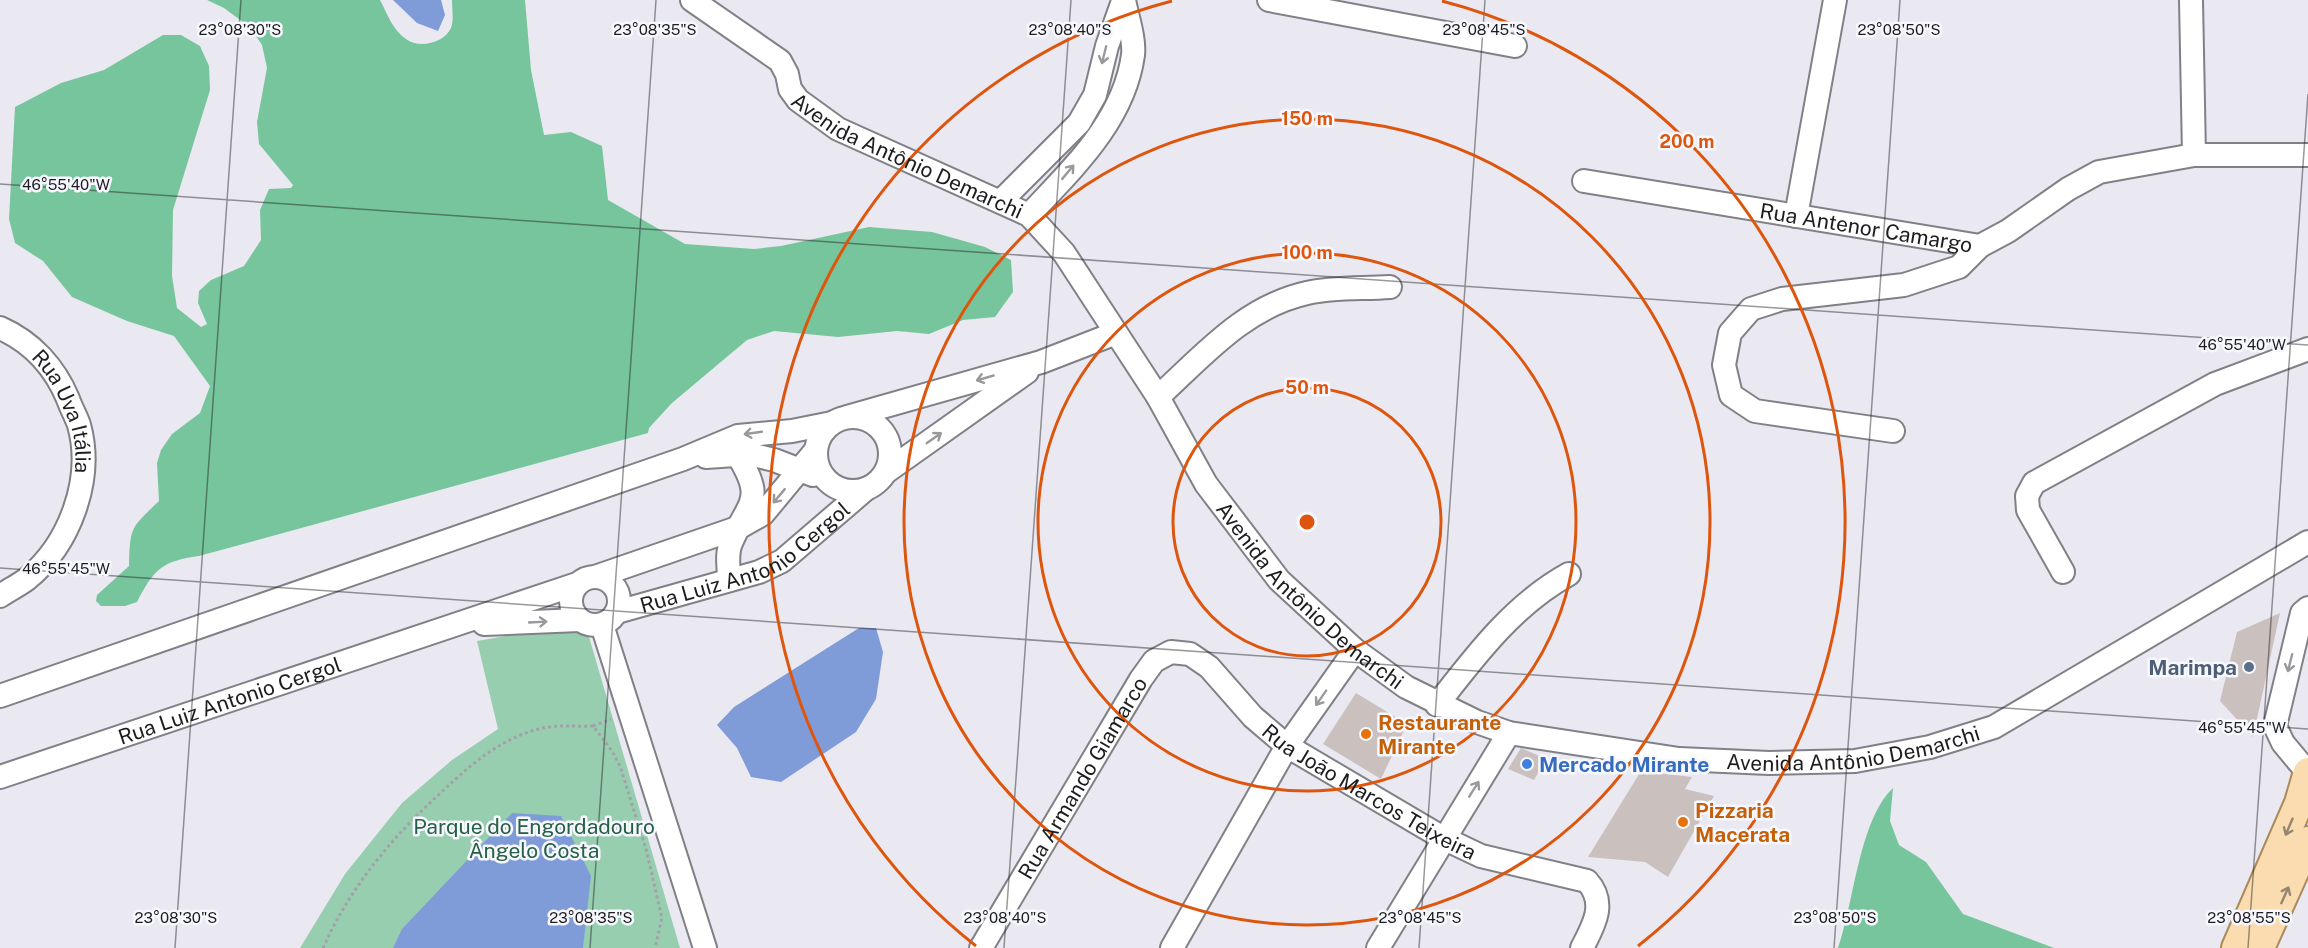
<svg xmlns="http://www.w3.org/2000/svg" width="2308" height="948" viewBox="0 0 2308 948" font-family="'Public Sans',sans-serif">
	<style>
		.green { fill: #98ceb0 }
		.forest { fill: #77c59d }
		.water { fill: #7f9cd9 }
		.building { fill: #cac0be }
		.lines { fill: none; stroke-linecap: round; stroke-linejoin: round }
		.minor-casing { stroke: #808087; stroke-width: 26 }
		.major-casing { stroke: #ab8a5b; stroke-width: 32 }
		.path { stroke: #a2a1a8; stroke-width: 3; stroke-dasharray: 3 3; stroke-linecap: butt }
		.minor { stroke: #fff; stroke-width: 22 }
		.major { stroke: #fadcb0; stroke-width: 28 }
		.oneway { stroke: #99999b }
		.oneway2 { stroke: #97866f }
		.ticks { fill: none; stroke: #1d1d20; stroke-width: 1.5; stroke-opacity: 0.45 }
		.ring { fill: none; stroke: #de560d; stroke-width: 3 }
		.service-dot { fill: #5c6f8a; stroke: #f7f7fe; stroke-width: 2 }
		.food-dot { fill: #e8710a; stroke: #f7f7fe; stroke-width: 2 }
		.shop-dot { fill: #3f7fe0; stroke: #f7f7fe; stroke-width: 2 }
		.labels { text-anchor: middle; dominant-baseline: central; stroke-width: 5; stroke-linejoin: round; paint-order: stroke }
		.street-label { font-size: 21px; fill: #1d1d20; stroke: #f7f7fe }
		.service-label { font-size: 21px; font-weight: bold; fill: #4e5e75; stroke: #f7f7fe; text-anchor: end }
		.food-label { font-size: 21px; font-weight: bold; fill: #c56008; stroke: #f7f7fe; text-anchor: start }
		.shop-label { font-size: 21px; font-weight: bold; fill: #366cbe; stroke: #f7f7fe; text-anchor: start }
		.park-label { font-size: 21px; fill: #266045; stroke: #f7f7fe }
		.ticks-label { font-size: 15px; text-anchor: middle; fill: #1d1d20; stroke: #f7f7fe; stroke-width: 5; stroke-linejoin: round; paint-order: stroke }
		.centre { fill: #de560d; stroke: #f7f7fe; stroke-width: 3 }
		.ring-label { font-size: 18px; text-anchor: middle; font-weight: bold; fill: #de560d; stroke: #f7f7fe; stroke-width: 5; stroke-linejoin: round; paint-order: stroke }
	</style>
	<rect width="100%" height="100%" fill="#eae9f2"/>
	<polygon class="green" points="569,625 587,630 680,948 300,948 345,874 402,803 452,760 498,729 477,641"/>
	<g class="forest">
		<path d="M 207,0 L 380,0 C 387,13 393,31 406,39 C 419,49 444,43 451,28 C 454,21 452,8 452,0 L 525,0 L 531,70 L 544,135 L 571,132 L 602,146 L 608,200 L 685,244 L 754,249 L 781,246 L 869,227 L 932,232 L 985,247 L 1011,260 L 1013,292 L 995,317 L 963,320 L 929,334 L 897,331 L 838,337 L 774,331 L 747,340 L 672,403 L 649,428 L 648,433 L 199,556 C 162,561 154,569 137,602 L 125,606 L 101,606 L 96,601 L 97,595 L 129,566 C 130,526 131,528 159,501 L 157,463 L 161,450 L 172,434 L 200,413 L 210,386 L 174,336 L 127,321 L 72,297 L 43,261 L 15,243 L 9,219 L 15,107 L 61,83 L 104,70 L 163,35 L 181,35 L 200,46 L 209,66 L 210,90 L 173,210 L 172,276 L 177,308 L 201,327 L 207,324 L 198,303 L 199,291 L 211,280 L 244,266 L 261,240 L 260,210 L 269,189 L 291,188 L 293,185 L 259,144 L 257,122 L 267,68 L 262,45 L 251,28 L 224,8 Z"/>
		<path d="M 1893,788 L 1890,821 L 1899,845 L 1926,862 L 1963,914 L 2054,948 L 1838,948 C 1854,903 1859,820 1893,788 Z"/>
	</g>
	<g class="water">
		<polygon points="393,0 441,0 445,15 438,31 417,23"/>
		<polygon points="859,628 876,628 883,652 876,699 856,732 781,782 751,777 737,748 717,725 734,707"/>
		<polygon points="512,813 561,816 591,876 583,948 393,948 402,929"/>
	</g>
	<g class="building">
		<polygon points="2280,613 2253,737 2220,701 2237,632"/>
		<polygon points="1356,693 1407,724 1381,779 1323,744"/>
		<polygon points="1521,748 1546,759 1534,780 1508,769"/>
		<polygon points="1641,771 1692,777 1685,789 1714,796 1668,877 1645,862 1588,857"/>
	</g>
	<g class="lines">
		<g class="minor-casing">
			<g id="minor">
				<path id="s1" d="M 692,0 L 780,61 L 787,74 L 790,89 L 798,100 L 838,129 L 1029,215 L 1064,253 L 1158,397 L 1206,484 L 1279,580 L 1355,650 L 1406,687 L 1477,722 L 1509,733 L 1679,759 L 1769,763 L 1855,761 L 1930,747 L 1994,727 L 2308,542"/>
				<polyline points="1269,0 1515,46"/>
				<polyline points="2191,0 2194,155"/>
				<path id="s2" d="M 1584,181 L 1980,246 L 2008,231 L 2068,189 L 2099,172 L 2194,155 L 2308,155"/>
				<polyline points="1001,201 1079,123 1095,95 1107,46 1123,1"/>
				<path d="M 1029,215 C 1072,169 1124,121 1133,55 C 1135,39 1127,16 1124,0"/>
				<polyline points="1796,216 1835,0"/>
				<path id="s3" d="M 0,328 C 32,342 55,368 68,399 C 71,408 76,416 79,425 C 94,479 70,544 27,579 C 19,585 9,590 0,596"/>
				<path d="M 1158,397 C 1203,356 1244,307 1307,293 C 1333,287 1363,289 1390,287"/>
				<polyline points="847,417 1041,362 1116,333"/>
				<circle cx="853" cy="454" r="37"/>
				<polyline points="1893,431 1755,411 1731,395 1724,365 1730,333 1751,309 1782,299 1904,285 1959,267 1980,246"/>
				<polyline points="706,457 750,454 774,460 813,475"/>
				<polyline points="886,472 1027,372"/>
				<polyline points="2063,572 2028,510 2027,496 2034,483 2215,384 2308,349"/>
				<circle cx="595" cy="601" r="24"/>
				<polyline points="595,577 740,527 763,514 816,450"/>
				<path d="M 729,580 C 729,568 726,554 731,543 C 749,500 766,501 737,454"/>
				<path id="s4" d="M 617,612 L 759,572 L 782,561 L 866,489"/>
				<polyline points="484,624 579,620"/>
				<polyline points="602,625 705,948"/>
				<polyline points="0,696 683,459 738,436 792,431 832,423"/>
				<path d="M 1437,705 C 1475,656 1514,604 1569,574"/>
				<polyline points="2308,773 2283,743 2275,726 2302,613 2308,608"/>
				<path id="s5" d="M 0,777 L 577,584"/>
				<path id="s6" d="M 981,948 L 1141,679 L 1154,661 L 1171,652 L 1190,654 L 1209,667 L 1253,717 L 1287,746 L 1443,838 L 1481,856 L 1587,881 C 1607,903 1594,925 1582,948"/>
				<polyline points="1172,948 1287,746 1355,650"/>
				<polyline points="1378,948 1509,733"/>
			</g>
		</g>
		<g class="major-casing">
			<g id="major">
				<polyline points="2236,948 2299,803 2308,772"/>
				<polyline points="2260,948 2308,841"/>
			</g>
		</g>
		<g class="path">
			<polyline points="593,726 611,719"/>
			<path d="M 323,948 C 349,890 387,843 434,799 C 465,770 496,740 539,729 C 555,724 576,727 593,726 L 612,751 L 620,766 L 646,849 L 662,918 L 655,948"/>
		</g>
		<use href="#minor" class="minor"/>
		<use href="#major" class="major"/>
	</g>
	<defs><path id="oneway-shaft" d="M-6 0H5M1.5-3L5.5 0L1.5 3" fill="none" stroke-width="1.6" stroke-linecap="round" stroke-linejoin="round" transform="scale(1.5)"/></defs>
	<g class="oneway">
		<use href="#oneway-shaft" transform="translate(1104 55) rotate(104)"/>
		<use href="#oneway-shaft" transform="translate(1068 172) rotate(-50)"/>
		<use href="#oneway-shaft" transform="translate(985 378) rotate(164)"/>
		<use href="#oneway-shaft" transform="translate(753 433) rotate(172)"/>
		<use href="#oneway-shaft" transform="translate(934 438) rotate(-35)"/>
		<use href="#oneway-shaft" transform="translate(779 496) rotate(130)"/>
		<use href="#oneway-shaft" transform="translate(538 622) rotate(-3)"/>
		<use href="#oneway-shaft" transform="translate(2290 663) rotate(104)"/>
		<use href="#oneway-shaft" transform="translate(1321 698) rotate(125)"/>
		<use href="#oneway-shaft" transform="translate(1474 789) rotate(-58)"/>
	</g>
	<g class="oneway2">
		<use href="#oneway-shaft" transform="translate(2289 827) rotate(113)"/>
		<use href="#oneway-shaft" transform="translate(2285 895) rotate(-66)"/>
	</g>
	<path class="ticks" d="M 0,184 L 2308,345M 0,568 L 2308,729M 175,948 L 241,0M 590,948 L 656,0M 1004,948 L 1071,0M 1419,948 L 1485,0M 1834,948 L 1900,0M 2248,948 L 2308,94"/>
	<g class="ring">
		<circle cx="1307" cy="522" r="134"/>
		<circle cx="1307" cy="522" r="269"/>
		<circle cx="1307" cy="522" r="403"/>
		<path d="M976 946A538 538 0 0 1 1172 1M1442 1A538 538 0 0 1 1638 946"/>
	</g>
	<circle class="service-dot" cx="2249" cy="667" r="6"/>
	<g class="food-dot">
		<circle cx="1366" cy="734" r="6"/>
		<circle cx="1683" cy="822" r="6"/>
	</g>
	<circle class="shop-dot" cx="1527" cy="764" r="6"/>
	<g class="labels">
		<g class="street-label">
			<text stroke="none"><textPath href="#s1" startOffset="274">Avenida Antônio Demarchi</textPath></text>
			<text stroke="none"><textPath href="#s2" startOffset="286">Rua Antenor Camargo</textPath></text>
			<text stroke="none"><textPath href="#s3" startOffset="111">Rua Uva Itália</textPath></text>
			<text stroke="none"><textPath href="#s4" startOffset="141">Rua Luiz Antonio Cergol</textPath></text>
			<text stroke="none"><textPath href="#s1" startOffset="886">Avenida Antônio Demarchi</textPath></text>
			<text stroke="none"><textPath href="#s5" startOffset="242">Rua Luiz Antonio Cergol</textPath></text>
			<text stroke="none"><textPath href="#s1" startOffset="1480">Avenida Antônio Demarchi</textPath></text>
			<text stroke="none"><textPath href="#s6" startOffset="198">Rua Armando Giamarco</textPath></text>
			<text stroke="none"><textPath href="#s6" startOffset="602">Rua João Marcos Teixeira</textPath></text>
		</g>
		<g class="service-label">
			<text x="2237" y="667">Marimpa</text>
		</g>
		<g class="food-label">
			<text x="1378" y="722">Restaurante<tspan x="1378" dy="24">Mirante</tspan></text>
			<text x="1695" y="810">Pizzaria<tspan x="1695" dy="24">Macerata</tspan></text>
		</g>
		<g class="shop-label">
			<text x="1539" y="764">Mercado Mirante</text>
		</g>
		<g class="park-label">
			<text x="534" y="826">Parque do Engordadouro<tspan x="534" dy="24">Ângelo Costa</tspan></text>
		</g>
	</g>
	<g class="ticks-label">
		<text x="240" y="35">23°08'30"S</text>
		<text x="655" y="35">23°08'35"S</text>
		<text x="1070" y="35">23°08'40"S</text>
		<text x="1484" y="35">23°08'45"S</text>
		<text x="1899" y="35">23°08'50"S</text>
		<text x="66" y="190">46°55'40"W</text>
		<text x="2242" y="350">46°55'40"W</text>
		<text x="66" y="574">46°55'45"W</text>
		<text x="2242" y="733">46°55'45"W</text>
		<text x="176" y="923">23°08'30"S</text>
		<text x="591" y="923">23°08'35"S</text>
		<text x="1005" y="923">23°08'40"S</text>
		<text x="1420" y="923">23°08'45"S</text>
		<text x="1835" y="923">23°08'50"S</text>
		<text x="2249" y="923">23°08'55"S</text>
	</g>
	<circle cx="1307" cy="522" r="9" class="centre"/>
	<g class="ring-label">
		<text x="1307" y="125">150 m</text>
		<text x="1687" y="148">200 m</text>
		<text x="1307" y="259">100 m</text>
		<text x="1307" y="394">50 m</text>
	</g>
</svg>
